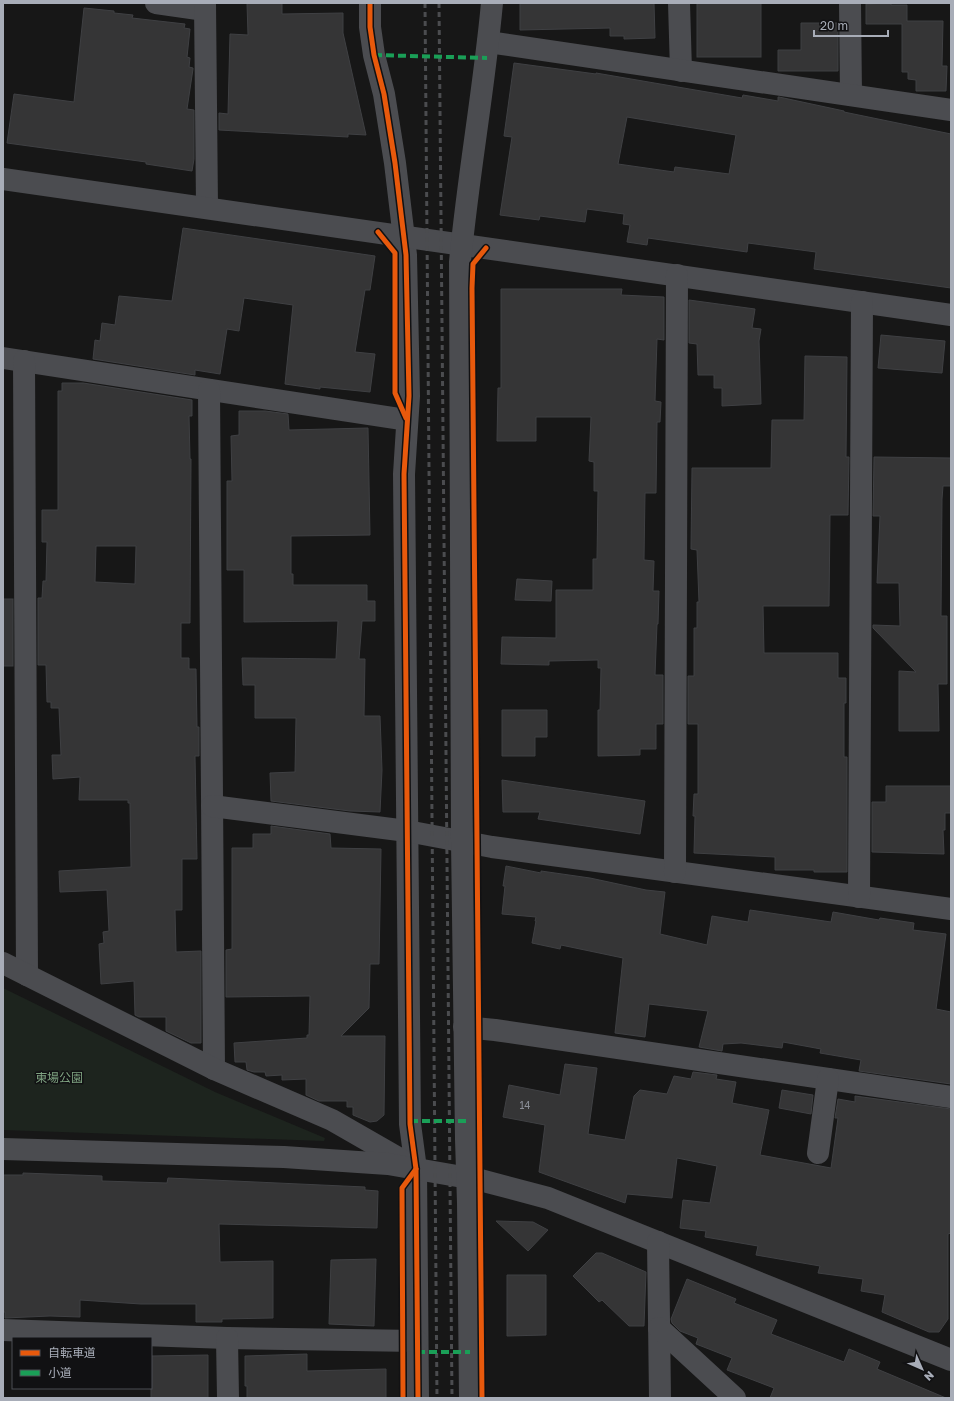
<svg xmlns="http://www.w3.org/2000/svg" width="954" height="1401" viewBox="0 0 954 1401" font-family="'Golos Text','Noto Sans JP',sans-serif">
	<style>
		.green { fill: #1d241e }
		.building { fill: #353536; stroke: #3f4043; fill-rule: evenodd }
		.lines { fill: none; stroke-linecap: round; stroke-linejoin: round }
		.minor { stroke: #4b4c50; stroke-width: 22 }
		.rail { stroke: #4b4c4f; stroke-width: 3; stroke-dasharray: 5 4; stroke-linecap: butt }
		.quiet { stroke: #1a9f57; stroke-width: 4; stroke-dasharray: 8 4; stroke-linecap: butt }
		.cycleway-casing { stroke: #111113; stroke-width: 8 }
		.cycleway { stroke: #e8590c; stroke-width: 5 }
		.labels { text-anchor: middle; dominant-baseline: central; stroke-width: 3; stroke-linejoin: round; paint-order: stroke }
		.number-label { font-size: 10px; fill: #8b8f98 }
		.park-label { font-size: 12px; fill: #7fa381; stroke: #111113 }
	</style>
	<rect width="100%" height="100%" fill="#171717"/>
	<polygon class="green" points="3,988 215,1092 325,1138 324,1141 3,1130"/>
	<g class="building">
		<polygon points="247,3 282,3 282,14 343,13 343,33 366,135 348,134 348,137 219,130 219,113 228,114 230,34 248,35"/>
		<polygon points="520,3 654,3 655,38 624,39 624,36 610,36 610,28 520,30"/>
		<rect x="697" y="3" width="64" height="54"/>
		<polygon points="891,3 891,5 907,5 907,21 943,21 942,66 947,66 946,91 916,91 916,80 908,79 908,72 902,72 902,24 866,24 866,4"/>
		<polygon points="84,8 114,11 114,13 133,15 132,18 185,24 184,28 190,29 187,57 190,58 189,67 193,68 193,69 187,109 194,110 194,159 192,171 146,164 146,162 7,143 14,94 74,102"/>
		<polygon points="801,23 838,23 838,71 778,71 778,50 801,50"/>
		<path d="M 514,63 L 596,74 L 596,73 L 742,98 L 743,95 L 778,101 L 778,97 L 779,97 L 844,111 L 844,112 L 951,134 L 951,288 L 814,269 L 816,252 L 748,243 L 747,252 L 648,238 L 647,245 L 627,242 L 630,225 L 623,224 L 624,214 L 587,209 L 585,222 L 540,216 L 539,220 L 500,215 L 512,137 L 504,136 ZM 627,117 L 736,135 L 729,174 L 675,167 L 674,172 L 618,164 Z"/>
		<polygon points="183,228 375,256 370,290 365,290 355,352 375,354 370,392 320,387 320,389 285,384 293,305 244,298 239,331 227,329 220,374 195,370 195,375 93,359 95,340 100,341 102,323 115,325 119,296 172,301"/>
		<polygon points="501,289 622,289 621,295 664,297 664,340 657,339 655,401 661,402 660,422 657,422 656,493 645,493 644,560 654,561 653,591 659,591 658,624 657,624 655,675 663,675 663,724 656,724 656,749 640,749 640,755 598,756 598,710 600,710 601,668 598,668 598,660 549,661 549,665 501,664 502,637 556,638 556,590 593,590 593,559 597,559 598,491 594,491 594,462 589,461 591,417 536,417 536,441 497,441 498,388 501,388"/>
		<polygon points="689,300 755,309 752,328 761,329 759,341 761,404 722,406 722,388 714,388 714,375 698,375 697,344 689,343"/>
		<polygon points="881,335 945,341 942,373 878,368"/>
		<polygon points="805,356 847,357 846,457 849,457 848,515 830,515 829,606 763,606 764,653 838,653 838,678 846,678 846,703 844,703 844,757 847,757 847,872 814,872 814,870 775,870 775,857 694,853 695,816 693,816 694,794 698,794 698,724 688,724 688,676 694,676 694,628 697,628 697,602 699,602 697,550 691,549 692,468 771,468 772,420 804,420"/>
		<path d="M 62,383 L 83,383 L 192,400 L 192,416 L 189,416 L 190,459 L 191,459 L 190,623 L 181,623 L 181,658 L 189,658 L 189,669 L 196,669 L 197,727 L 199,727 L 199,756 L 195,756 L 197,859 L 182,859 L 182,910 L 175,910 L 176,952 L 201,951 L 201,1043 L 191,1043 L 166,1031 L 166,1017 L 139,1017 L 135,1015 L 134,981 L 101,984 L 99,944 L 104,943 L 103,932 L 109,931 L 107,890 L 60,892 L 59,871 L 131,867 L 130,803 L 128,803 L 128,800 L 79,800 L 80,777 L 53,779 L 52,755 L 61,755 L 59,708 L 51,708 L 51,702 L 47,702 L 46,665 L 38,665 L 38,598 L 42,598 L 43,581 L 46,581 L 47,542 L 42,542 L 42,510 L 58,510 L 58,391 L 62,391 ZM 96,546 L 136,546 L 135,584 L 95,582 Z"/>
		<polygon points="239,411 265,411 288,414 289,430 368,428 370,535 291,536 291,574 293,574 293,585 367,585 367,601 375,601 375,621 362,621 359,659 365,659 364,716 380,716 382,770 380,812 350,811 271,801 270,773 295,772 296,718 255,718 255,685 243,685 242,658 336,659 338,621 244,622 244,570 227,570 227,481 232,481 231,436 239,435"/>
		<polygon points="874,457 951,458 951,486 943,486 942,499 941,616 947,616 947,684 938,684 939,731 899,731 899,671 916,672 873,628 873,625 900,626 899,583 877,583 880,516 873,516"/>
		<polygon points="517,579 552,581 551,601 515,600"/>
		<rect x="3" y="599" width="10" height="67"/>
		<polygon points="502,710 547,710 547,737 535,737 535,756 502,756"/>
		<polygon points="502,780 645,801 640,834 538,819 540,812 503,812"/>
		<polygon points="886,786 951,786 951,813 945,813 945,830 943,830 944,854 872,852 872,802 886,802"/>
		<polygon points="271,826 330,834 331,848 381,849 379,964 370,964 369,1008 341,1036 385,1036 384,1115 377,1121 370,1122 353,1115 353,1107 347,1107 347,1101 319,1101 306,1095 306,1079 282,1080 282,1075 266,1076 265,1072 254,1072 247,1070 246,1062 235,1062 234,1043 307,1038 307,1035 309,1035 310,996 226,997 226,950 232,949 232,848 253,848 253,834 271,834"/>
		<polygon points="506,866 541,873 541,871 590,878 646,890 665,892 660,934 707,945 712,916 748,922 750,910 831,922 833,912 879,920 880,918 914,923 913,930 946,934 936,1009 951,1012 951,1084 859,1071 861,1060 820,1053 821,1049 783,1042 782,1048 741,1043 723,1044 722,1051 699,1047 708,1011 649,1004 645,1037 615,1033 623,958 561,945 560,949 532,943 536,921 535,921 536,917 502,914 505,886 503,886"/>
		<polygon points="565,1064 597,1068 588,1134 625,1140 634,1096 640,1090 667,1094 674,1076 691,1079 693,1072 717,1075 716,1079 736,1082 732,1103 769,1110 760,1155 831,1168 838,1118 835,1118 838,1099 855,1102 855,1096 951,1109 951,1233 948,1234 948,1319 939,1332 929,1332 882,1312 885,1295 861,1291 863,1279 818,1273 820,1266 756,1255 758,1246 705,1237 706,1231 680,1228 683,1200 710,1203 717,1166 677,1158 672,1198 627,1194 625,1203 539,1172 545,1125 503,1117 509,1085 560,1095"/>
		<polygon points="782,1090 813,1095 811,1114 779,1108"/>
		<polygon points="23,1173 102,1176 102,1181 167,1183 168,1178 365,1187 365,1190 378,1191 377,1228 219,1224 220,1262 273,1261 273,1318 222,1319 222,1322 196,1322 196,1304 141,1304 80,1300 80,1317 50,1316 5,1318 5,1312 3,1312 3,1175 23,1175"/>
		<polygon points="496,1221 533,1222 548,1230 528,1251"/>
		<polygon points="596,1253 602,1253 646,1272 644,1326 629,1326 602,1300 599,1302 573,1276"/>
		<polygon points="376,1259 374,1326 329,1324 331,1260"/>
		<polygon points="507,1275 546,1275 546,1335 507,1336"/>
		<polygon points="687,1279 736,1299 734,1303 777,1320 771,1334 844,1362 849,1349 880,1362 877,1369 946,1398 770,1398 774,1388 727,1370 732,1358 696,1344 698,1338 680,1331 672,1323 671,1319"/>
		<polygon points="307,1354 307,1371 386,1369 386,1398 247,1398 247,1386 245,1386 245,1356"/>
		<polygon points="208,1355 208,1398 151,1398 151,1356"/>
	</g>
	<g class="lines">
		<g class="minor">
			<polyline points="156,3 205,10"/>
			<polyline points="205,3 207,207"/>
			<polyline points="370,3 370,27 374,55 384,94 395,163 406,255 409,396 404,474 410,1124 416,1169 418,1398"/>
			<polyline points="679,3 681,71"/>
			<polyline points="850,3 851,95"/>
			<polyline points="488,42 951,110"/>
			<polyline points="3,179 951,315"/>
			<polyline points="3,358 407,420"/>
			<polyline points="24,361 27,975"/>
			<polyline points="209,390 214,1069"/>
			<polyline points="212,806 407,831 492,847 951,909"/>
			<polyline points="675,872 677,275"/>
			<polyline points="859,897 862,302"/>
			<polyline points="3,963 214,1069 332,1120 407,1163"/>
			<polyline points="464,1027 495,1030 951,1097"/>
			<polyline points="3,1149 284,1157 358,1162 388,1164 480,1180 548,1198 951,1360"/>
			<polyline points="818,1153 828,1079"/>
			<polyline points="658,1242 660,1398"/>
			<polyline points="659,1328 735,1398"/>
			<polyline points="3,1330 227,1338 417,1341"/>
			<polyline points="227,1338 228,1398"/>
			<path d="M 470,1398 L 468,1203 L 466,1139 L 462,841 L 460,262 C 468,176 484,90 492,3"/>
		</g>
		<g class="rail">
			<polyline points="425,3 437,1398"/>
			<polyline points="439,3 452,1398"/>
		</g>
		<g class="quiet">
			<polyline points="374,55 487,58"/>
			<polyline points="410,1121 466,1121"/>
			<polyline points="417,1352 470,1352"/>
		</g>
		<g class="cycleway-casing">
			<g id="cycleway">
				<polyline points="370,3 370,27 374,55 384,94 395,163 406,255 409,396 404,474 410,1124 416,1169 418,1398"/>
				<polyline points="378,232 395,253 395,393 406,418"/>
				<polyline points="403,1398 402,1188 416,1169"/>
				<polyline points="482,1398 472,288 473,264 486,248"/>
			</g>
		</g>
		<use href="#cycleway" class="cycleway"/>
	</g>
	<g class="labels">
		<g class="number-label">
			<text x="525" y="1105">14</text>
		</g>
		<g class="park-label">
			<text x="59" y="1077">東場公園</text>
		</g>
	</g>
	<rect width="954" height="1401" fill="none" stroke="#a8adb8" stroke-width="8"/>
	<rect x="12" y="1337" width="140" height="52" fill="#111113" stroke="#4d4f55"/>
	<rect x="20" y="1350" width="20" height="6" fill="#e8590c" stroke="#4d4f55"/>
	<text x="48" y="1357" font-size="12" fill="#a8adb8">自転車道</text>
	<rect x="20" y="1370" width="20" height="6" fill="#1a9f57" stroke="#4d4f55"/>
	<text x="48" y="1377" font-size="12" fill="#a8adb8">小道</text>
	<g transform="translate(922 1369) rotate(135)" stroke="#111113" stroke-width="3" paint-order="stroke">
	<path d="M0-3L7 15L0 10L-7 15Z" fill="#a8adb8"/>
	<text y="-6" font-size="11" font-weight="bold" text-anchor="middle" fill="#a8adb8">N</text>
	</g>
	<path d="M814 30v6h74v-6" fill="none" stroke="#a8adb8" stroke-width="2"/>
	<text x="820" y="30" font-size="12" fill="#a8adb8" stroke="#111113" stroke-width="3" paint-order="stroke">20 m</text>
</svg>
